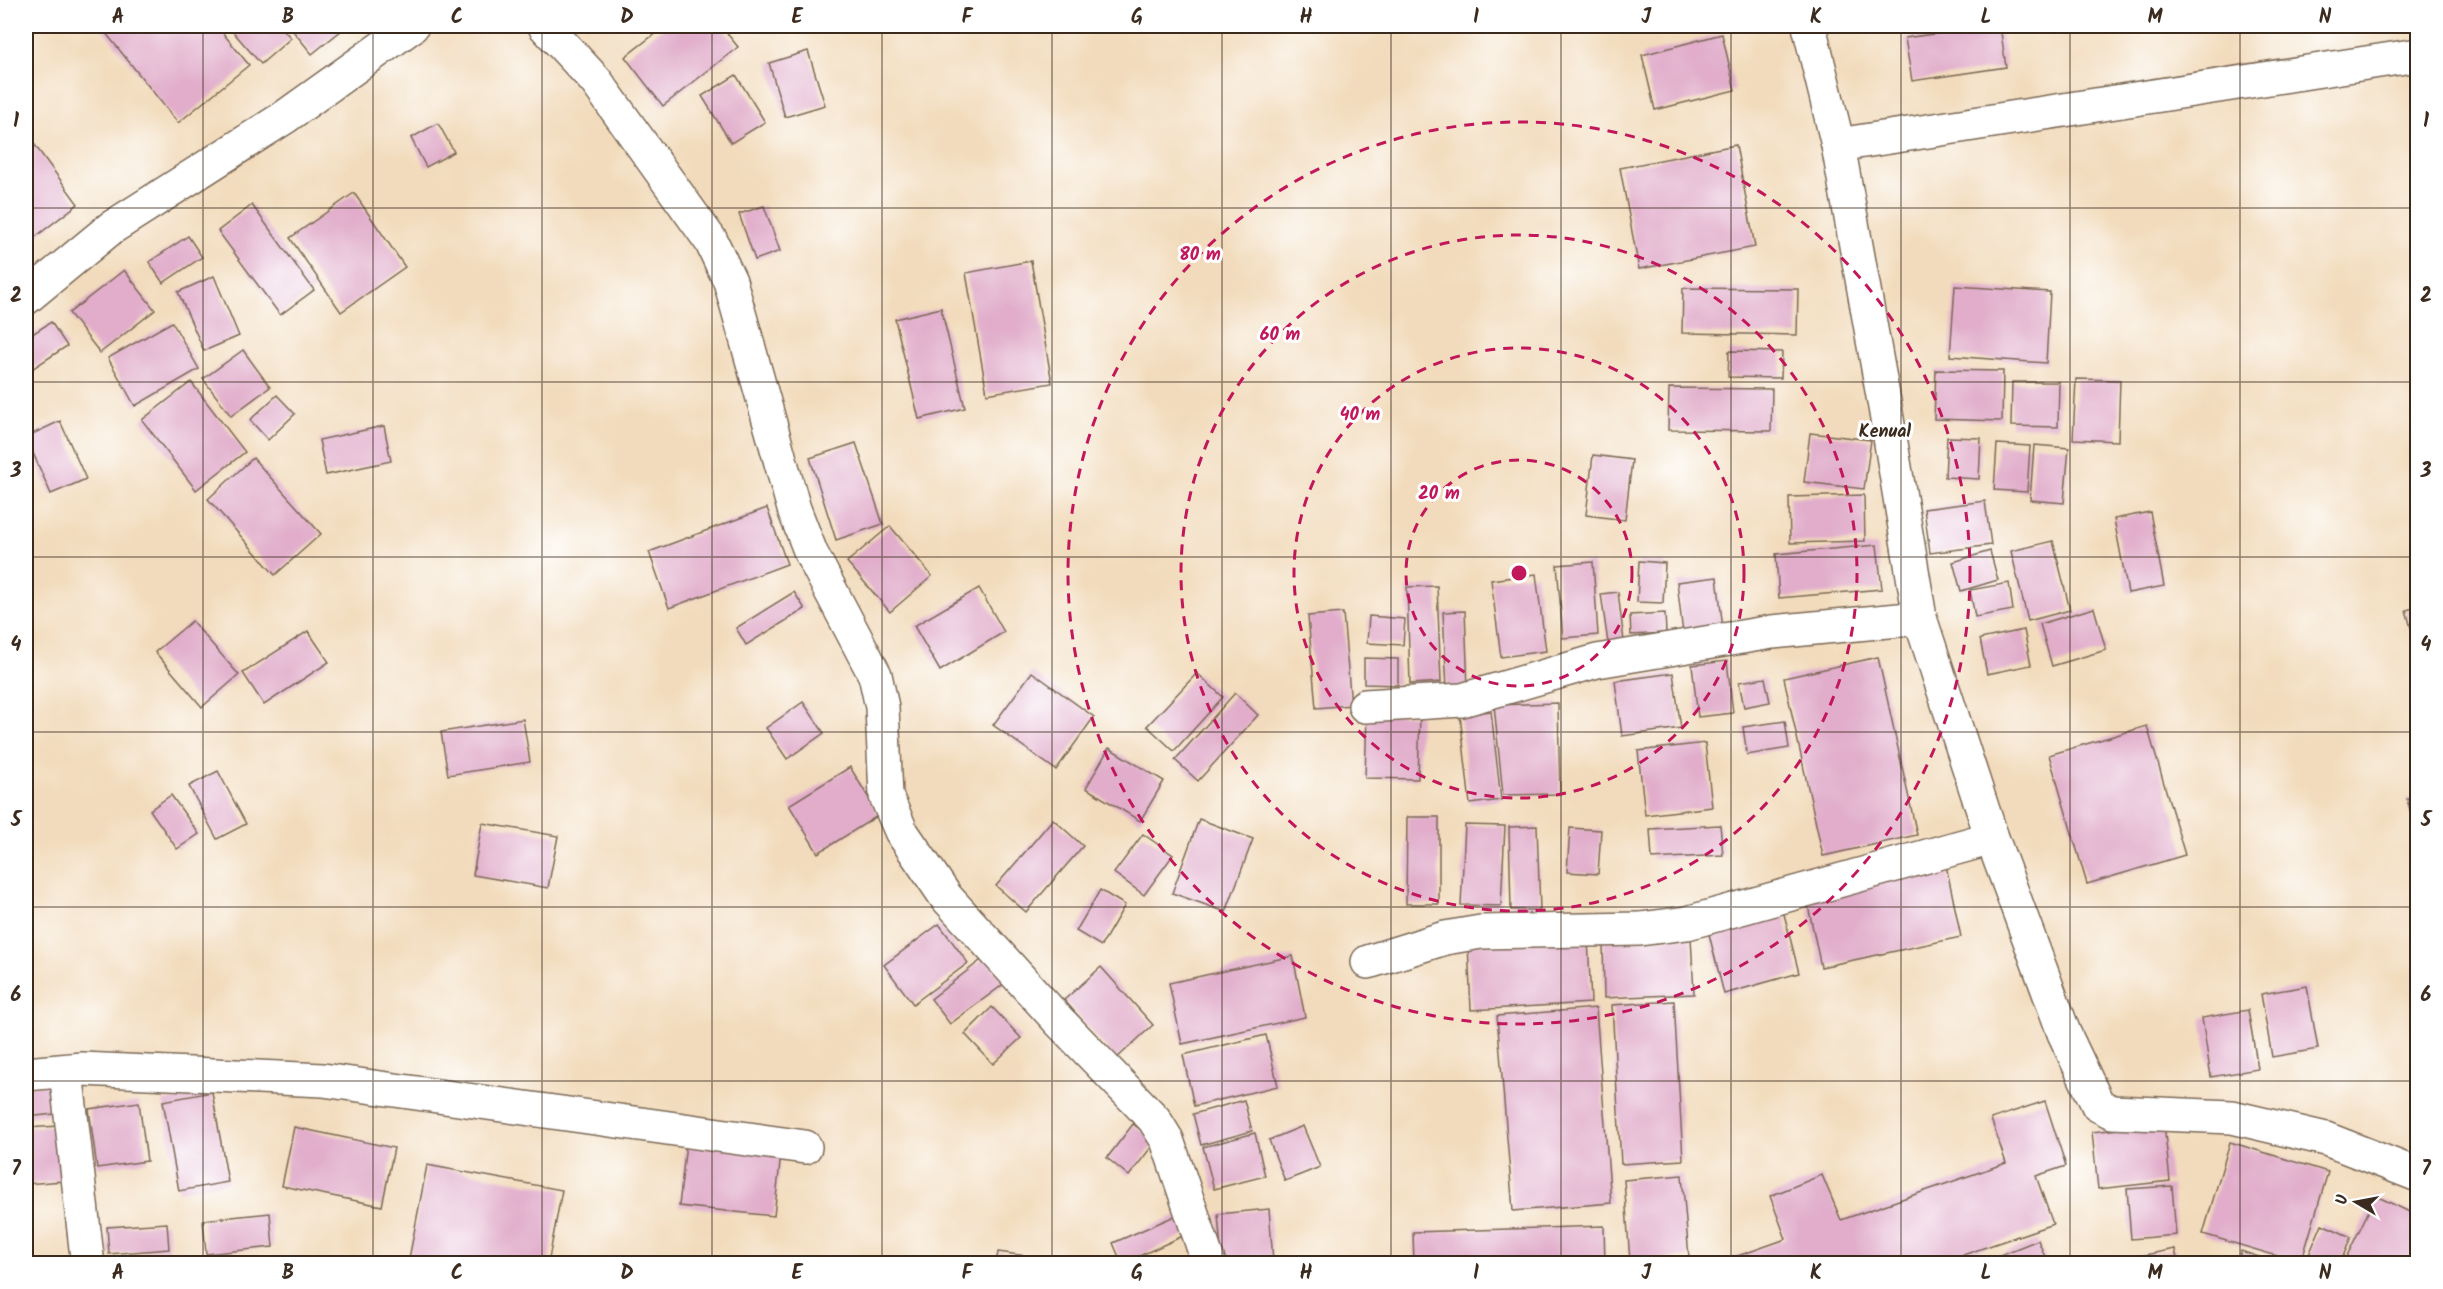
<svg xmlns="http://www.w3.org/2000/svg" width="2443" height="1289" viewBox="0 0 2443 1289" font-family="Kalam,sans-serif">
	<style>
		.building { fill: #e1adcb }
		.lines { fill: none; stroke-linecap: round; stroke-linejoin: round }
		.minor-casing { stroke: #7b6855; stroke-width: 36 }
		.minor { stroke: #fff; stroke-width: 33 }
		.grid { fill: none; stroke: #3b2a1e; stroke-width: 1.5; stroke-opacity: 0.55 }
		.ring { fill: none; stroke: #c2185b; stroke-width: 3; stroke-dasharray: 10 8 }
		.labels { text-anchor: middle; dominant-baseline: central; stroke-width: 6; stroke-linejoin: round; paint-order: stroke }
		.quarter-label { font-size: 18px; font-weight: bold; fill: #3b2a1e; stroke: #fff }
		.centre { fill: #c2185b; stroke: #fff; stroke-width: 3 }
		.ring-label { font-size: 18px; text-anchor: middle; font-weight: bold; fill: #c2185b; stroke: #fff; stroke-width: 6; stroke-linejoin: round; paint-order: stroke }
		.neatline { fill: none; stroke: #3b2a1e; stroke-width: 2 }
		.grid-label { font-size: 20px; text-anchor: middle; font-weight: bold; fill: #3b2a1e }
	</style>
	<rect width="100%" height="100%" fill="#fff"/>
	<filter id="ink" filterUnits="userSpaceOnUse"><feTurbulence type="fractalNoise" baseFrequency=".0167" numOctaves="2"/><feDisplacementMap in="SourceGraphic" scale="12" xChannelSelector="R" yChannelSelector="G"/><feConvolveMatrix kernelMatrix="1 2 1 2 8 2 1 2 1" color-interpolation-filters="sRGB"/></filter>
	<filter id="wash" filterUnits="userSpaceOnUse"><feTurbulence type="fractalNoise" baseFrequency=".008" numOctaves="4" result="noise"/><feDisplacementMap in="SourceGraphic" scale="24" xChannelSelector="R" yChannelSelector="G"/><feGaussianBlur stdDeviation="1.35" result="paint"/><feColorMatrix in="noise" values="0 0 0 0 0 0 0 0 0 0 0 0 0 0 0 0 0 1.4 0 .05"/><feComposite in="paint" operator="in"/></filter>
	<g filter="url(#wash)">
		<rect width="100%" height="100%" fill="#f2dbbc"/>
		<g id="blocks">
			<g class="building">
				<polygon points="103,26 217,26 249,65 178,123 101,27"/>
				<polygon points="228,26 280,26 291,38 261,64"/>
				<polygon points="289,26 347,26 312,54"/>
				<polygon points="665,26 721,26 738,47 663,106 625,57"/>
				<polygon points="1991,26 2000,26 2006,67 1912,81 1905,38"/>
				<polygon points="1722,34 1735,90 1655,110 1642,55"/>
				<polygon points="808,51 825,105 785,117 769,63"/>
				<polygon points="736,75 765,122 731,143 702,96"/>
				<polygon points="438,123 454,152 426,167 411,138"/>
				<polygon points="26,133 78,204 26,244"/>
				<polygon points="1736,145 1755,247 1639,269 1620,168"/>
				<polygon points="354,193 405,267 341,312 290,238"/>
				<polygon points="252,205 314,290 280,315 218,231"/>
				<polygon points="764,206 780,251 755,260 739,214"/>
				<polygon points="188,236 202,257 163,283 149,262"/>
				<polygon points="1031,261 1052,383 987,394 966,273"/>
				<polygon points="124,270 155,310 100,353 69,313"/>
				<polygon points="214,276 239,336 204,351 178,292"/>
				<polygon points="1955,286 2050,292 2046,363 1950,356"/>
				<polygon points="1683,288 1798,289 1797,335 1682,333"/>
				<polygon points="941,308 965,408 919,419 895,319"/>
				<polygon points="51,322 67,346 32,369 26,358 26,338"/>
				<polygon points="172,322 199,369 135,406 108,358"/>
				<polygon points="243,350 270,387 231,416 203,379"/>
				<polygon points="1729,351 1782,352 1781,378 1728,377"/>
				<polygon points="1936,370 2003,371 2002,421 1934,419"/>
				<polygon points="2076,379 2120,380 2118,441 2073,439"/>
				<polygon points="191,382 245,452 196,490 142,420"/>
				<polygon points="2012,382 2059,382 2058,427 2011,426"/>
				<polygon points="1669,388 1772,389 1771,431 1668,430"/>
				<polygon points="277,395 295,414 268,440 250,420"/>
				<polygon points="60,421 86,479 51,494 26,437"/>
				<polygon points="384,426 391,461 326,475 319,440"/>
				<polygon points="1810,433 1871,440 1864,489 1804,482"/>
				<polygon points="1947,437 1981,438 1979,479 1945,477"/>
				<polygon points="856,443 883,524 836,540 810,458"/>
				<polygon points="1997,444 2030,446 2027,492 1994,490"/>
				<polygon points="2034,445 2069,448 2064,503 2030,500"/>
				<polygon points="1593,455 1632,460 1625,520 1586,515"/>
				<polygon points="253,458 321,534 275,575 208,499"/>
				<polygon points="1864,495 1865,541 1790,543 1789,497"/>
				<polygon points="1985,501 1991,545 1930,553 1924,509"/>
				<polygon points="767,508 787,564 669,608 649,552"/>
				<polygon points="2150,512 2164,586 2128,593 2114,519"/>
				<polygon points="890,526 932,576 890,612 847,562"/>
				<polygon points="2053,541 2070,610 2028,621 2011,551"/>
				<polygon points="1877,545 1882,589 1779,598 1776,554"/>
				<polygon points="1990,551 1998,580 1961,591 1953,562"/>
				<polygon points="1639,561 1665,563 1663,603 1637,602"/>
				<polygon points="1593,562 1598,635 1563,638 1557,565"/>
				<polygon points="1536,574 1546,651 1501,657 1491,580"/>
				<polygon points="1717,577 1723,629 1683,634 1677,582"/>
				<polygon points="2009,583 2013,610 1975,617 1970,590"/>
				<polygon points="1437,586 1441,682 1410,684 1407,587"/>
				<polygon points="979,588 1004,632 940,671 914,626"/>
				<polygon points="794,592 805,609 746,645 736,628"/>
				<polygon points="1618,592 1624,641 1608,643 1601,594"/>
				<polygon points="2418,607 2418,649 2417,649 2406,610"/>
				<polygon points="2094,608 2106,650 2052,666 2040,624"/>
				<polygon points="1465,611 1468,689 1447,689 1443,612"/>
				<polygon points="1343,613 1351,705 1316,708 1308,616"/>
				<polygon points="1665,613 1666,633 1631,635 1630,615"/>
				<polygon points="1369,616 1405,619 1403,645 1367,643"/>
				<polygon points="192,621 239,675 202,707 155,652"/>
				<polygon points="2024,630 2031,665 1987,674 1980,639"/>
				<polygon points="308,631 329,662 264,705 243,673"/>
				<polygon points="1878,657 1917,835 1823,856 1784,678"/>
				<polygon points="1364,658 1398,659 1398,685 1364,684"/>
				<polygon points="1727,661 1733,713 1698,717 1692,665"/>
				<polygon points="1032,672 1094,717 1056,770 993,725"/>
				<polygon points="1197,673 1223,697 1174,751 1147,726"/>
				<polygon points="1673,673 1681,728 1622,736 1615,681"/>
				<polygon points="1765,678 1770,702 1744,707 1739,682"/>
				<polygon points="1235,693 1258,715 1198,781 1175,760"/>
				<polygon points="803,702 824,733 787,759 766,728"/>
				<polygon points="1558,703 1560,794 1503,795 1494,705"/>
				<polygon points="1491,711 1501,800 1470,804 1460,715"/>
				<polygon points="1367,714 1420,715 1418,779 1365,778"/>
				<polygon points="523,719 530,762 448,775 441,732"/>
				<polygon points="1785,721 1789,748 1747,755 1743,727"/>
				<polygon points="2147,726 2185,855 2087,884 2049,755"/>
				<polygon points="1705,743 1712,807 1645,815 1638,751"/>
				<polygon points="1109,748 1164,781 1140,821 1086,788"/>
				<polygon points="850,767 879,815 818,853 789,805"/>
				<polygon points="218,771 246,824 217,839 189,786"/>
				<polygon points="171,795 199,834 177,849 150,810"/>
				<polygon points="2418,796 2418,836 2417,836 2407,799"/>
				<polygon points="1407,817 1439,817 1439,904 1406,904"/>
				<polygon points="1053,819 1083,846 1026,912 996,886"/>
				<polygon points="1199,819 1253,839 1226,912 1172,893"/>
				<polygon points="482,823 558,836 548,888 473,875"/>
				<polygon points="1465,825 1505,826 1501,906 1461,905"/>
				<polygon points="1720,825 1723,855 1652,859 1650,829"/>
				<polygon points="1537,826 1540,910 1511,910 1509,827"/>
				<polygon points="1570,828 1601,830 1598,874 1567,872"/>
				<polygon points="1143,834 1173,855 1144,895 1114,873"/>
				<polygon points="1946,865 1961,937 1821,967 1806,896"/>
				<polygon points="1100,890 1125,905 1101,946 1076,931"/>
				<polygon points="1783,910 1799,973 1724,994 1708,930"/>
				<polygon points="939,924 968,963 913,1004 884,965"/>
				<polygon points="1691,937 1694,994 1604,998 1603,941"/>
				<polygon points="1588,938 1591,1003 1471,1010 1468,944"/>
				<polygon points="1293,956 1305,1017 1182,1044 1169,983"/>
				<polygon points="985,957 1005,983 950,1024 931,999"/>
				<polygon points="1101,967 1153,1025 1116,1059 1064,1000"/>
				<polygon points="2307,986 2318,1049 2272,1057 2261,994"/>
				<polygon points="1674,1001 1683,1160 1621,1164 1612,1005"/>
				<polygon points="992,1007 1021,1038 993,1064 965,1034"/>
				<polygon points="1596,1008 1611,1203 1513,1211 1497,1016"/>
				<polygon points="2248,1010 2258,1069 2211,1077 2202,1018"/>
				<polygon points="1266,1035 1278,1086 1194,1106 1183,1055"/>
				<polygon points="52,1083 55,1114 26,1117 26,1086"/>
				<polygon points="212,1092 228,1182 179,1191 163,1101"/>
				<polygon points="1244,1100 1252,1131 1201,1145 1193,1114"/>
				<polygon points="2045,1101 2066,1166 2036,1176 2053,1224 1937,1264 1715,1264 1786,1239 1770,1196 1822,1175 1841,1220 2006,1163 1991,1119"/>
				<polygon points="139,1102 147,1161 97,1168 89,1109"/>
				<polygon points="1133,1124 1156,1141 1129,1176 1107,1158"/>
				<polygon points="2164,1124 2170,1181 2098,1189 2092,1132"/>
				<polygon points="59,1126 63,1181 26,1184 26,1128"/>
				<polygon points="1303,1126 1320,1167 1285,1181 1269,1140"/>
				<polygon points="294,1127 394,1148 382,1206 282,1186"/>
				<polygon points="1255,1133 1265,1176 1214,1189 1203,1147"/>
				<polygon points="2230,1142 2328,1172 2301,1263 2203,1234"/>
				<polygon points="686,1143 781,1154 774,1216 679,1206"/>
				<polygon points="427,1165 562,1190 548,1264 408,1264"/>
				<polygon points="1682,1175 1689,1257 1630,1261 1624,1180"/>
				<polygon points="2172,1186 2176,1235 2131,1239 2127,1189"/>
				<polygon points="2376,1196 2418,1216 2418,1264 2343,1264"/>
				<polygon points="1269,1209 1273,1261 1222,1264 1218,1214"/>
				<polygon points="270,1213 273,1247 206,1254 203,1220"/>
				<polygon points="1177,1215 1185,1235 1122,1264 1113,1243"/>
				<polygon points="167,1223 169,1249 109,1254 107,1227"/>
				<polygon points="2322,1224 2351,1237 2340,1264 2305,1264"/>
				<polygon points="1604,1226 1605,1264 1414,1264 1413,1232"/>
				<polygon points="2038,1240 2048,1264 1980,1264 1980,1263"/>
				<polygon points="2175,1249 2178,1264 2110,1264 2110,1262"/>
				<polygon points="2241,1251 2277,1263 2276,1264 2237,1264"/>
				<polygon points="998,1252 1061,1261 1061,1264 996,1264"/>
			</g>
		</g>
	</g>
	<g filter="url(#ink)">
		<use href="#blocks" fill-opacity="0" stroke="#7b6855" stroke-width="1.5"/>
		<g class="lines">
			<g class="minor-casing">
				<g id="minor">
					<polyline points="545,26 596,81 711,241 730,281 794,509 811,553 875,675 882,707 886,796 901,831 946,897 1058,1020 1154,1119 1167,1140 1209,1264"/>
					<polyline points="1809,26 1838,145 1885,407 1920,618 1992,838 2064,1033 2098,1105 2112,1112 2232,1117 2326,1139 2418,1175"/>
					<polyline points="1838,145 2418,55"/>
					<polyline points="26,298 111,228 285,117 412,26"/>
					<polyline points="1365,706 1462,700 1597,661 1772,632 1920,618"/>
					<polyline points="1368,962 1445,938 1481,932 1640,929 1687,923 1992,838"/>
					<polyline points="66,1071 87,1257 85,1264"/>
					<polyline points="26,1074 82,1069 323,1080 805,1147"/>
				</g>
			</g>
			<use href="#minor" class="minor"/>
		</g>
	</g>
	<path class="grid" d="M 203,26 L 203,1264M 373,26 L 373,1264M 542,26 L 542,1264M 712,26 L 712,1264M 882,26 L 882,1264M 1052,26 L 1052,1264M 1222,26 L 1222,1264M 1391,26 L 1391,1264M 1561,26 L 1561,1264M 1731,26 L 1731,1264M 1901,26 L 1901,1264M 2070,26 L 2070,1264M 2240,26 L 2240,1264M 26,208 L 2418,208M 26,382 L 2418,382M 26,557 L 2418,557M 26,732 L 2418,732M 26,907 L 2418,907M 26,1081 L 2418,1081"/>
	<g class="ring">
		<circle cx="1519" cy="573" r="113"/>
		<circle cx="1519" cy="573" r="225"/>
		<circle cx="1519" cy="573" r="338"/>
		<circle cx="1519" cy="573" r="451"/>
	</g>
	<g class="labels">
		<g class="quarter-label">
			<text x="1885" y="432">Kenual</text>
		</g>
	</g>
	<circle cx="1519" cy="573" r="9" class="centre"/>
	<g class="ring-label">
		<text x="1200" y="260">80 m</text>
		<text x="1280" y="340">60 m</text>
		<text x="1360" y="420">40 m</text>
		<text x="1439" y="499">20 m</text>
	</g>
	<rect width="2443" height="1289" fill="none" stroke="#fff" stroke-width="66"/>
	<g transform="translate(2356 1202) rotate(280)" stroke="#ffffff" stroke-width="4.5" paint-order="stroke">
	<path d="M0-4.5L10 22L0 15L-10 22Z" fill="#3b2a1e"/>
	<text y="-9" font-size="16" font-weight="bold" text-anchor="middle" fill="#3b2a1e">U</text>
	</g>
	<rect x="33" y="33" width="2377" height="1223" class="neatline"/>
	<g class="grid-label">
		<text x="118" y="23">A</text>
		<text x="288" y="23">B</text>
		<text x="457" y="23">C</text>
		<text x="627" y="23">D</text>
		<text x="797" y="23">E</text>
		<text x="967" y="23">F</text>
		<text x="1137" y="23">G</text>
		<text x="1306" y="23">H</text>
		<text x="1476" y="23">I</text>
		<text x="1646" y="23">J</text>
		<text x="1816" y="23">K</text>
		<text x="1986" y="23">L</text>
		<text x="2155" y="23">M</text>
		<text x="2325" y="23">N</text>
		<text x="16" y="127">1</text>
		<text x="2426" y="127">1</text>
		<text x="16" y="302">2</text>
		<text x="2426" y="302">2</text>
		<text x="16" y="477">3</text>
		<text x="2426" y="477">3</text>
		<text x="16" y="651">4</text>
		<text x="2426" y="651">4</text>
		<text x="16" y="826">5</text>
		<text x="2426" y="826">5</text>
		<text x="16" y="1001">6</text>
		<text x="2426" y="1001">6</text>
		<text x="16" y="1175">7</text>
		<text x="2426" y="1175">7</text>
		<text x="118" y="1279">A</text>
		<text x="288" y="1279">B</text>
		<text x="457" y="1279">C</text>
		<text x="627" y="1279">D</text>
		<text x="797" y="1279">E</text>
		<text x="967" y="1279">F</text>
		<text x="1137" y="1279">G</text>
		<text x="1306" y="1279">H</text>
		<text x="1476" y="1279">I</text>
		<text x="1646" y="1279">J</text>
		<text x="1816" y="1279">K</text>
		<text x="1986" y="1279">L</text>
		<text x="2155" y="1279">M</text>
		<text x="2325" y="1279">N</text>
	</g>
</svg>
